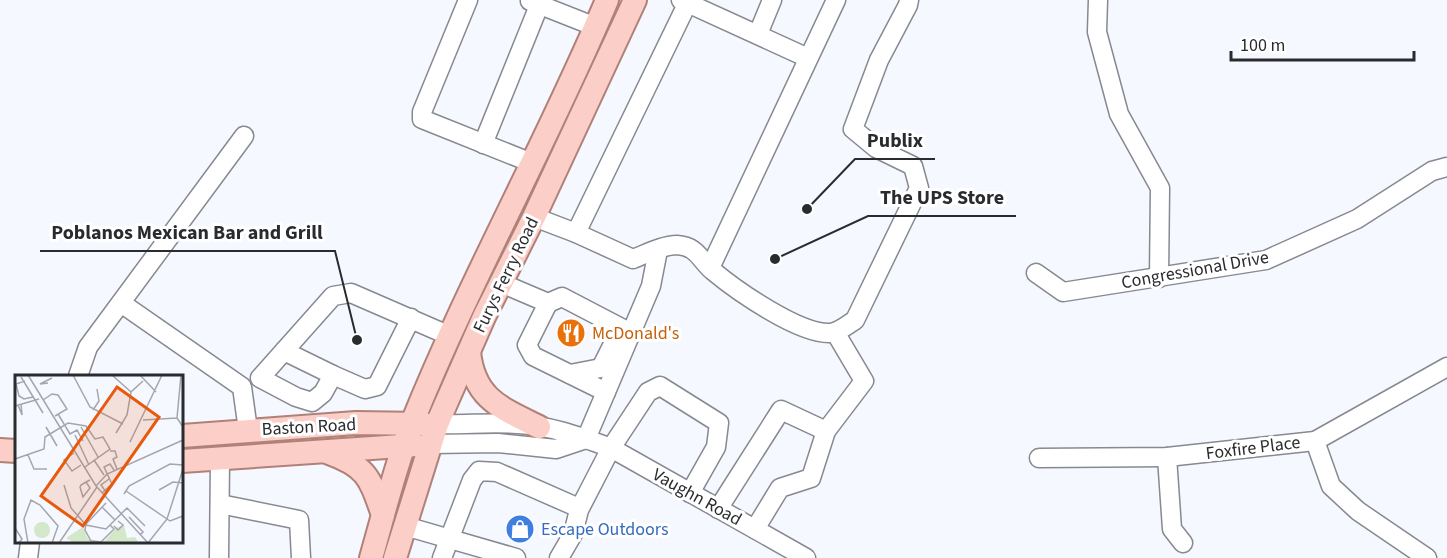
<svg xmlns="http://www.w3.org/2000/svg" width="1447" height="558" viewBox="0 0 1447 558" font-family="'Source Sans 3',sans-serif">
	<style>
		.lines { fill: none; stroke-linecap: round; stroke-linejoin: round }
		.minor-casing { stroke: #868990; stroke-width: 21 }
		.major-casing { stroke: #b08179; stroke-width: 26 }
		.minor { stroke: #fff; stroke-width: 18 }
		.major { stroke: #fbcfc7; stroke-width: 22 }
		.labels { text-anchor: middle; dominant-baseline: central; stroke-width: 6; stroke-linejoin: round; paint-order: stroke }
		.street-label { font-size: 18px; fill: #2a2b2e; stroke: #fff }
		.food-label { font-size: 18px; fill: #c56008; stroke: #fff; text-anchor: start }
		.shop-label { font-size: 18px; fill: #366cbe; stroke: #fff; text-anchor: start }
		.inset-road { fill: none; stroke: #a4a6ab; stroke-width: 1.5 }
		.view { fill: #e8590c; fill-opacity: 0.15; stroke: #e8590c; stroke-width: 3 }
		.inset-edge { fill: none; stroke: #2a2b2e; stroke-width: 3 }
		.leader { fill: none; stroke: #2a2b2e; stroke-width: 2 }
		.callout-dot { fill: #2a2b2e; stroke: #fff; stroke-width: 2 }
		.callout-label { font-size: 20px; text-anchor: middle; font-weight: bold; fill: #2a2b2e; stroke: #fff; stroke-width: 6; stroke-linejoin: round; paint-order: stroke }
	</style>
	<rect width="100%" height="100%" fill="#f5f8fe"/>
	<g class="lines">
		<g class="minor-casing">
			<g id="minor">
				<polyline points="468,0 422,112 422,119 532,163"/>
				<polyline points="681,0 808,58"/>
				<polyline points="1098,0 1097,32 1119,114 1160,188 1159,278"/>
				<polyline points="530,1 596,27"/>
				<polyline points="758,34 772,0"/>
				<polyline points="483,144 540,3"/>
				<path d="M 534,217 L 576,233 L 633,259 C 646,254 663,245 677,245 C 697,246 700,260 713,271 C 737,291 800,335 831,333 C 839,332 849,324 855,320 L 919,188 L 913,166 L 876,148 L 853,129 L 879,60 L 908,5 L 909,0"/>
				<polyline points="576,233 689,0"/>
				<polyline points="710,268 836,0"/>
				<polyline points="1036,273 1063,292 1266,260 1357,219 1432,171 1447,167"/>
				<polyline points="501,283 548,303 562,297 631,333"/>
				<polyline points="121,303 242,387 248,430"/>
				<polyline points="548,303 527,345 533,356 606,392"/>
				<polyline points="411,318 377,386 365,389 333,375 323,393 312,402 296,397 260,378 333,296 351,293 450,336"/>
				<polyline points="284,351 333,375"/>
				<polyline points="570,374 601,368 615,340 606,326"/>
				<polyline points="78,376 88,347 244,136"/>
				<path d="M 437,424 C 464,425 490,422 517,424 C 549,425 581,437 611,448 L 806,558"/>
				<polyline points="586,439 651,286 658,250"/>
				<polyline points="1315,441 1331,486 1358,511 1427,558"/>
				<polyline points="431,444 498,443 556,449 586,439"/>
				<polyline points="1167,457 1172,529 1183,543"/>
				<polyline points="1039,458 1167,457 1315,441 1447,367"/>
				<polyline points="220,504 299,520 301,558"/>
				<polyline points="718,509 781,410 826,431 864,381 835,332"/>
				<polyline points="405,526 516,558"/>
				<polyline points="755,529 780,488 811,478 826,431"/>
				<polyline points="28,558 30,542"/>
				<polyline points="219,558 220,459"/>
				<polyline points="442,558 472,480 479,471 497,472 579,508"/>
				<polyline points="559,558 573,534 579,510 611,448 648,392 660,386 719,423 716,447 690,493"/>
			</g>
		</g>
		<g class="major-casing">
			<g id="major">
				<path d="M 469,352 C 474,399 501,408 539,427"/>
				<polyline points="182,436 356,423 424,424"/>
				<polyline points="0,450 16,451"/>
				<path d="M 329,453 C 368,467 370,479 383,515"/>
				<polyline points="182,461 416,445"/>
				<path d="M 371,558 C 384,513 395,466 412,423 C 470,279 547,143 607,0"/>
				<polyline points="395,558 437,424 484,317 534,217 635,0"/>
			</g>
		</g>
		<use href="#minor" class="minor"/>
		<use href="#major" class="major"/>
	</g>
	<defs>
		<g id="restaurant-disc" transform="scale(1.5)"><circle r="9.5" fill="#e8710a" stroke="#fff"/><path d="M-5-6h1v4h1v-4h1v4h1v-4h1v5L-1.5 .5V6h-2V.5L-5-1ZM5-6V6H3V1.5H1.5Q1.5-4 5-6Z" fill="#fff"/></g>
		<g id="shop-disc" transform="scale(1.5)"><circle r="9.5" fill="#3f7fe0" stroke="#fff"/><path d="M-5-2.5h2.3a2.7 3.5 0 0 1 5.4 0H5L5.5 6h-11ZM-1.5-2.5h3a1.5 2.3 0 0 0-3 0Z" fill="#fff"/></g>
	</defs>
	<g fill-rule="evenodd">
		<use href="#restaurant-disc" x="571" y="333"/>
		<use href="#shop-disc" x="520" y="529"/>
	</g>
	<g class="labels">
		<g class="street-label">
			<text transform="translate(1195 270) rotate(-10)">Congressional Drive</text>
			<text transform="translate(506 275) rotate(-64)">Furys Ferry Road</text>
			<text transform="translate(309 427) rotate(-3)">Baston Road</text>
			<text transform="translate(1253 448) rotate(-7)">Foxfire Place</text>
			<text transform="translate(697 497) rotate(29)">Vaughn Road</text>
		</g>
		<g class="food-label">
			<text x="592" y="333">McDonald's</text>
		</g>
		<g class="shop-label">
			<text x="541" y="529">Escape Outdoors</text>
		</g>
	</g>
	<g transform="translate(15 375)">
		<rect width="168" height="168" fill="#f5f8fe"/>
		<path d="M19 155a8 8 0 1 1 16 0a8 8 0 1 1-16 0ZM 109,150 L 112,163 L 120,162 L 123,167 L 59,168 L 51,163 L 68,152 L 73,164 L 89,167 L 101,153 Z" fill="#d3e7c9"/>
		<path class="inset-road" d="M 13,0 L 81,111 L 133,168M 58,0 L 75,32 L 108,49M 97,0 L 116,17M 125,0 L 141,17M 166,0 L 162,43 L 168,52M 6,2 L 28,38M 10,6 L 1,9 L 4,21 L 9,24 L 18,22M 33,8 L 25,9 L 37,3M 28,25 L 37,19 L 43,20 L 52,34 L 40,41M 3,30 L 7,40 L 6,29M 0,31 L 24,24M 78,35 L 84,26 L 82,14M 43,39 L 55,59 L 62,55 L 68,66M 128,45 L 162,43M 31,52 L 42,71M 66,52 L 83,82M 101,58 L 112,40 L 116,17 L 128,6M 60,60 L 74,90M 115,67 L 147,0M 95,76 L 100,76 L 102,82 L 98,84 L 102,94M 59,78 L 49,85 L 57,96 L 66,90M 13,80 L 19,94 L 32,94M 0,84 L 29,74 L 30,62 L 53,48 L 71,51 L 80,64 L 88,62 L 95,74 L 70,92M 79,85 L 89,100M 71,107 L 75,113 L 68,122 L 65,112 L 66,110 L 71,107 L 75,105M 49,110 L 56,133 L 71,150 L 91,154 L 112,133 L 130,151M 81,111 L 92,99 L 168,65M 144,115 L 158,107 L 168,108M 111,116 L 155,146 L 168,141M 91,117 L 86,110 L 94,104M 87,118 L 97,109 L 89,92 L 95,89 L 99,95M 109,119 L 114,111 L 155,89 L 168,90M 91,128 L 71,149 L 70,155 L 76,166 L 86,167 L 99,154 L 95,150M 87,132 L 100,145M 114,142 L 128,157 L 125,160M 99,151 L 103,155 L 108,150 L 103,146M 0,153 L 7,164 L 4,168M 13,168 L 9,144 L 16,125 L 25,130 L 43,151 L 37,168M 44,168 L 82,112M 133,168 L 152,144 L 168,94"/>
		<path class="view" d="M 102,12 L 144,42 L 68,151 L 26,121 Z"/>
		<rect width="168" height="168" class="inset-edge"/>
	</g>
	<path class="leader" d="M807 209L855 159H935M775 259L868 216H1016M357 340L335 251H40"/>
	<g class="callout-dot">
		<circle cx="807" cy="209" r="6"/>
		<circle cx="775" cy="259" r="6"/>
		<circle cx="357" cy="340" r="6"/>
	</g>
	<g class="callout-label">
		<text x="895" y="147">Publix</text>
		<text x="942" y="204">The UPS Store</text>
		<text x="187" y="239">Poblanos Mexican Bar and Grill</text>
	</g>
	<path d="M1231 51v9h183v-9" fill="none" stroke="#2a2b2e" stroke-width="3"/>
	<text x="1240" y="51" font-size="18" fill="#2a2b2e" stroke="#ffffff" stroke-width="4.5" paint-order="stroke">100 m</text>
</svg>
